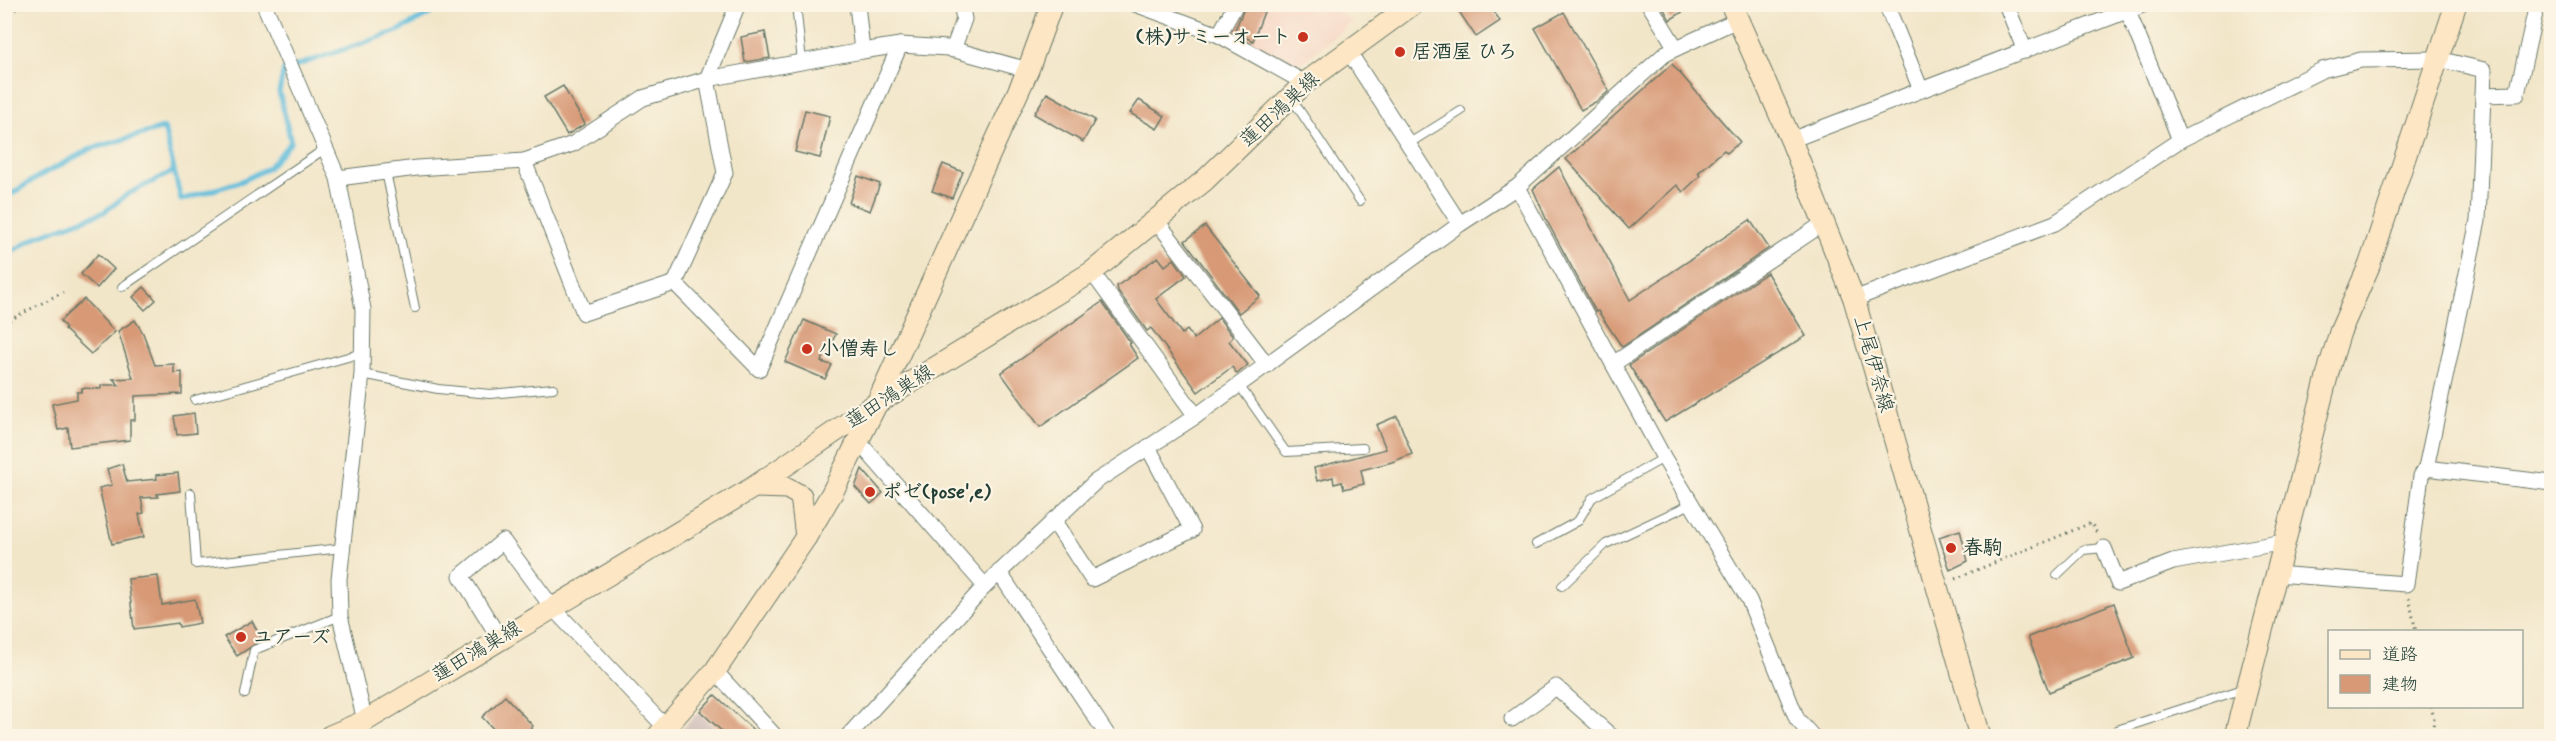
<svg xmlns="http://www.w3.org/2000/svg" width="2556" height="741" viewBox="0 0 2556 741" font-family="Mynerve,'Klee One',sans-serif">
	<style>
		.built { fill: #f5d3c1 }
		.industrial { fill: #d1c0bc }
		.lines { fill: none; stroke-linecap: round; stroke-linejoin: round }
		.stream { stroke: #5dbcdb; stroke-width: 5 }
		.building { fill: #d79976 }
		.lane-casing { stroke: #697868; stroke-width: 10 }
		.street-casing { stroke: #697868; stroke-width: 17 }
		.secondary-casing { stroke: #697868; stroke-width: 23 }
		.path { stroke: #697868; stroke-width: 3; stroke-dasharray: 1.5 4.5; stroke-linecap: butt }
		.lane { stroke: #fff; stroke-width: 8 }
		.street { stroke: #fff; stroke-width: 15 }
		.secondary { stroke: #fce6c4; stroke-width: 21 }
		.poi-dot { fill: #c8321e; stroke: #fcf5e5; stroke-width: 2 }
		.labels { text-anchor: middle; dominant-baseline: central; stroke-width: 4.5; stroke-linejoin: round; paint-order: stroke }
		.poi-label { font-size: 20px; font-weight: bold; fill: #1f3d34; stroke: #fcf5e5; text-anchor: start }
		.street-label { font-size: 20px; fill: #1f3d34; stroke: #fcf5e5 }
	</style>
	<rect width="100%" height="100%" fill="#fcf5e5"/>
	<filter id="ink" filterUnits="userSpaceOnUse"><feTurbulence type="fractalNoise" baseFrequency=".0167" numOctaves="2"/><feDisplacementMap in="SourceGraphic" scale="12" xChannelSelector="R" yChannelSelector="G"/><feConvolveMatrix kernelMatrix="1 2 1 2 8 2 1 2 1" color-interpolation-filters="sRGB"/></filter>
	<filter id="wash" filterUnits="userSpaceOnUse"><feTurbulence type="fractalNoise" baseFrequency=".008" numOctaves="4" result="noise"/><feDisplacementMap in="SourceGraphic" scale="24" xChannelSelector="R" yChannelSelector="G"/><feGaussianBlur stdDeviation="1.35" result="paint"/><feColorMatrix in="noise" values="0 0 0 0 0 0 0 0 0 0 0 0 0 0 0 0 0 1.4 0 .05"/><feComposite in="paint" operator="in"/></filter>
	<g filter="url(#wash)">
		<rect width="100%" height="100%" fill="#f2e6c9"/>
		<polygon class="built" points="1245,5 1326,5 1353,21 1294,69 1233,37 1231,29"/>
		<polygon class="industrial" points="698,713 725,736 675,736"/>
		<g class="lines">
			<g class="stream">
				<polyline points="4,199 36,178 90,149 164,128 181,200 242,181 268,168 291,142 279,92 284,70 398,31 448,4"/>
				<polyline points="4,257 36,237 104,212 128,194 174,171"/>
			</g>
		</g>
		<g id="blocks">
			<g class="building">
				<polygon points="1246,4 1267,4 1253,41 1234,32"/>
				<polygon points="1454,4 1489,4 1500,21 1476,37"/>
				<polygon points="1661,4 1695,4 1670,20"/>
				<polygon points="1564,12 1609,91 1599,100 1581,110 1535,28"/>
				<polygon points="765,32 770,58 745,62 741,37"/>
				<polygon points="1672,64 1740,142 1727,153 1724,150 1698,173 1700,176 1683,192 1677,185 1629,229 1566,159"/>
				<polygon points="563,86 585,124 567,135 544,97"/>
				<polygon points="1047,93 1095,120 1083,142 1034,114"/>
				<polygon points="1139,100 1165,116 1157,129 1130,113"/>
				<polygon points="805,110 830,116 820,158 795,152"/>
				<polygon points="943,164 963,172 952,198 932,191"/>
				<polygon points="1559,167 1630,300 1750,220 1769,248 1622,347 1598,311 1596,312 1547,221 1533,189"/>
				<polygon points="858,176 880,184 870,211 849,203"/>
				<polygon points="1205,226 1260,296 1239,313 1185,241"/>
				<polygon points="98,254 114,269 97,288 81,274"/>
				<polygon points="1158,257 1165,266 1174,259 1186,276 1156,299 1182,334 1187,330 1194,339 1219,318 1233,337 1229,341 1248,365 1237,374 1232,367 1198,392 1151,328 1147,331 1118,291 1117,286"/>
				<polygon points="1767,273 1806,336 1665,422 1629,365"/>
				<polygon points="144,287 156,300 145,310 133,297"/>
				<polygon points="84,299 115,332 91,354 64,329 66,328 60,321"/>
				<polygon points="1102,302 1131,343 1129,344 1138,358 1040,427 1001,373"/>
				<polygon points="135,320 143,333 155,365 174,364 174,373 182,372 182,394 135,396 135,420 130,420 130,440 70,447 68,428 58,430 52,404 77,399 77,392 81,392 82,388 101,389 101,385 119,385 113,379 133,378 118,331"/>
				<polygon points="804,320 836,334 821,362 832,365 825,379 785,362"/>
				<polygon points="194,413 196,433 177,435 174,416"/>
				<polygon points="1397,416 1412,454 1392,462 1361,470 1364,484 1344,489 1342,482 1334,484 1333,477 1317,481 1314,468 1386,449 1376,425"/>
				<polygon points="122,464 127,482 157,479 156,475 178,473 180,491 157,494 158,497 141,498 144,513 139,514 144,537 112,544 99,488 112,485 107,469"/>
				<polygon points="862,469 883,493 871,504 855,487"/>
				<polygon points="1960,530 1968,561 1950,570 1939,537"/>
				<polygon points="158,576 162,605 195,599 200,623 179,627 178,623 134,629 128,579"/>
				<polygon points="2114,603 2134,658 2049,692 2028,637"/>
				<polygon points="252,621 262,640 237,656 224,637"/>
				<polygon points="715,695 760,736 727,736 700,711"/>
				<polygon points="505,696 533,726 531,728 539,736 500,736 482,717"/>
			</g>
		</g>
	</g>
	<g filter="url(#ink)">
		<use href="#blocks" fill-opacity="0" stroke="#697868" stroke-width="1.5"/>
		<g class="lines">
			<g class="lane-casing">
				<g id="lane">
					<polyline points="796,4 802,62"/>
					<polyline points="1292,99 1360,201"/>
					<polyline points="1408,144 1461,111"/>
					<polyline points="386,172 415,308"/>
					<polyline points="122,287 326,148"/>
					<polyline points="362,374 438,389 490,394 553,388"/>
					<polyline points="1239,385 1286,452 1363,448"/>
					<polyline points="195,400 362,353"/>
					<polyline points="191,493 196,564 342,548"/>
					<polyline points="1536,544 1578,521 1592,498 1664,458"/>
					<polyline points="2057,575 2083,550 2104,548"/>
					<polyline points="1562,586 1606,544 1691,504"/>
					<polyline points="245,694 254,650 340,616"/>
					<polyline points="2117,730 2243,689"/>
				</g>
			</g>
			<g class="street-casing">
				<g id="street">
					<polyline points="264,4 338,178 363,309 362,374 339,579 340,616 365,721"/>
					<polyline points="857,4 862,51"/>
					<polyline points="1135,4 1219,35 1305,83"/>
					<polyline points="1649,4 1676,48"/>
					<polyline points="1886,4 1921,90"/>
					<polyline points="2006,4 2025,51"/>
					<polyline points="2125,4 2180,140"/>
					<polyline points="1219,35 1236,4"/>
					<polyline points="953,50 964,19 961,4"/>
					<polyline points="1349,52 1460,224"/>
					<polyline points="2483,95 2517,94 2537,4"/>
					<polyline points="1791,140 2145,4"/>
					<polyline points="524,161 584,313 675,283 725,173 707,79 738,4"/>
					<polyline points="338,178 417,168 524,161 573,144 643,98 707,79 862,51 900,45 948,48 1028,70"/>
					<polyline points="1517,187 1664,458 1749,600 1797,719 1812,736"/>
					<polyline points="1156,220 1267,365"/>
					<polyline points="1092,272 1196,416"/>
					<polyline points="675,283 759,369 900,45"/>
					<polyline points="1854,299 2055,223 2180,140 2322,70 2361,60 2438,59 2484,70 2478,221 2426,468"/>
					<polyline points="1613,364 1824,223"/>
					<polyline points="858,441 985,586"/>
					<polyline points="1053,520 1092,579 1192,530 1148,447"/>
					<polyline points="2104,548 2118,583 2173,562 2284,542"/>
					<polyline points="999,572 1108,736"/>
					<polyline points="2276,574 2406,584 2421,476 2426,468 2552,483"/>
					<polyline points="500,639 461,576 503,541 552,607 666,728"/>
					<polyline points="715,671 775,736"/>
					<polyline points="1512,719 1556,687 1611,736"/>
					<polyline points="848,736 985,586 1095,482 1196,416 1460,224 1517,187 1666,53 1737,20"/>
				</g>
			</g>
			<g class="secondary-casing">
				<g id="secondary">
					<polyline points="1731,4 1791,140 1854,299 1980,736"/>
					<polyline points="754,487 787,488 801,496 806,537"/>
					<polyline points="330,736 365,721 754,487 877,403 1092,272 1205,180 1305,83 1413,4"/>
					<polyline points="658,736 715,671 806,537 832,493 877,403 1028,70 1052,4"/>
					<polyline points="2235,736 2330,365 2340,332 2369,266 2456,4"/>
				</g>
			</g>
			<g class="path">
				<polyline points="4,14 28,4"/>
				<polyline points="4,323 63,292"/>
				<polyline points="1955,579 2091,523 2097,533"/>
				<polyline points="2409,598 2416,632"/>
				<polyline points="2431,706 2434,719 2432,736"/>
			</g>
			<use href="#lane" class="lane"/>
			<use href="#street" class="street"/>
			<use href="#secondary" class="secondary"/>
		</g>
	</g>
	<g class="poi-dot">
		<circle cx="1303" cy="37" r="6"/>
		<circle cx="1400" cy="52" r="6"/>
		<circle cx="807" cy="349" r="6"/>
		<circle cx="870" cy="492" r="6"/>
		<circle cx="1951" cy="548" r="6"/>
		<circle cx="241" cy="637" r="6"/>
	</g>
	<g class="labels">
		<g class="poi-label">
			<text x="1291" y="37" text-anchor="end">(株)サミーオート</text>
			<text x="1412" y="52">居酒屋 ひろ</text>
			<text x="819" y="349">小僧寿し</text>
			<text x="882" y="492">ポゼ(pose',e)</text>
			<text x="1963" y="548">春駒</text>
			<text x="253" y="637">ユアーズ</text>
		</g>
		<g class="street-label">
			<text transform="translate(1280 110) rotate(-43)">蓮田鴻巣線</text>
			<text transform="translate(1873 364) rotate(74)">上尾伊奈線</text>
			<text transform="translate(890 397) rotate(-33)">蓮田鴻巣線</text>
			<text transform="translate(477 652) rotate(-31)">蓮田鴻巣線</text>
		</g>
	</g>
	<rect width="2556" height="741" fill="none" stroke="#fcf5e5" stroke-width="24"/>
	<rect x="2328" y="630" width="195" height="78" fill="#fcf5e5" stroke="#a4ab9e" stroke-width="1.5"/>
	<rect x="2340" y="650" width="30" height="9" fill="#fce6c4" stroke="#a4ab9e" stroke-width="1.5"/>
	<text x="2382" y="660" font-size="18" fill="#1f3d34">道路</text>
	<rect x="2340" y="675" width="30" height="18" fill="#d79976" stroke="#a4ab9e" stroke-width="1.5"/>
	<text x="2382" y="690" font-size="18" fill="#1f3d34">建物</text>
</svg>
